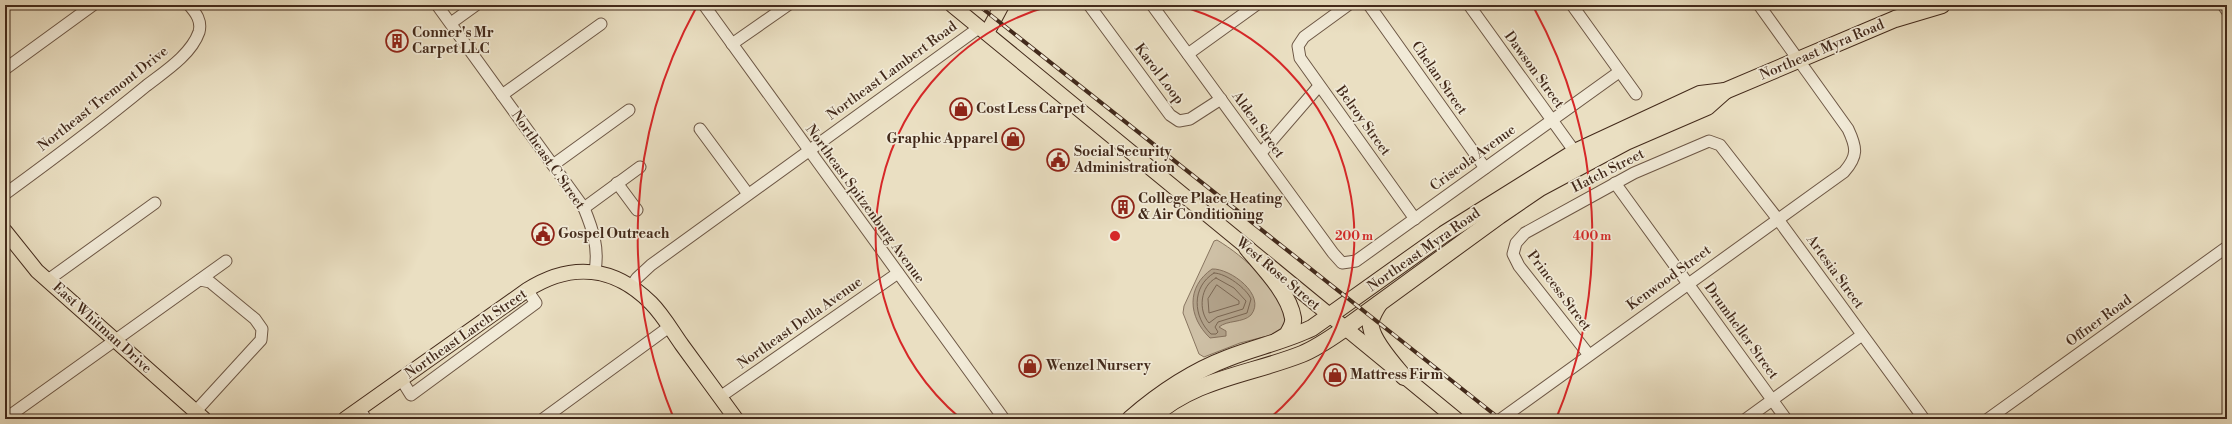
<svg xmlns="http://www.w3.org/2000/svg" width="2232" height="424" viewBox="0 0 2232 424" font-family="'Libre Bodoni',serif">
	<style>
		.green { fill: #cec0a6; stroke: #887560 }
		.water { fill: #b1a189; stroke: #85715d }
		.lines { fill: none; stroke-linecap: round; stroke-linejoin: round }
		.shore { stroke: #7a6652; stroke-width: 1 }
		.minor-casing { stroke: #6d5745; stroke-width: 13 }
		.major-casing { stroke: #432a1b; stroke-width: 16 }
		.highway-casing { stroke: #432a1b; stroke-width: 18 }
		.minor { stroke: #f1ead7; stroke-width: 11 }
		.major { stroke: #eadfc2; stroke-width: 14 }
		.highway { stroke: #eadfc2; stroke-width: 16 }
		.rail-casing { stroke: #432a1b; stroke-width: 4 }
		.rail { stroke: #f1ead7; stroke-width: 2.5; stroke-dasharray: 8; stroke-linecap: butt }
		.ring { fill: none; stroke: #d62828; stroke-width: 2 }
		.labels { text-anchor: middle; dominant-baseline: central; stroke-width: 3.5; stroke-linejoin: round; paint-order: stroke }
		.poi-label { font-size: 14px; font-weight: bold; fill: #432a1b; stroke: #f1ead7; text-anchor: start }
		.street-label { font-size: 14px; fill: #432a1b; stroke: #f1ead7 }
		.centre { fill: #d62828; stroke: #f1ead7; stroke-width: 2 }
		.ring-label { font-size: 12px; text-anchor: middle; font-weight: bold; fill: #d62828; stroke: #f1ead7; stroke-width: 3.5; stroke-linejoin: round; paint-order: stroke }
	</style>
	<rect width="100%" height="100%" fill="#eadfc2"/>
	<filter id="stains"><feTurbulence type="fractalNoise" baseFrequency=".005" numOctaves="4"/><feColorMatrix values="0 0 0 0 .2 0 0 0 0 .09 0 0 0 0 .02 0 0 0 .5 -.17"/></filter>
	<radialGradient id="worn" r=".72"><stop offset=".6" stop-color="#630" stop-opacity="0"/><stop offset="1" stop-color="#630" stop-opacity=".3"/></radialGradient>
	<path class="green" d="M 1217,240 C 1244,256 1282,290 1286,323 L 1281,331 L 1275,334 L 1240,343 L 1204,357 L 1199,354 L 1183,313 L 1184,306 L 1214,241 Z"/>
	<path class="water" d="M 1212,269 C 1230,268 1267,295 1251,315 C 1243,323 1227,320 1219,327 L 1226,331 L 1226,336 L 1210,338 C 1188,317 1186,287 1212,269 Z"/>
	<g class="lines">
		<g class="shore">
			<path d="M 1214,273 C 1226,273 1247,289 1251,299 L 1247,313 L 1218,322 L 1215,327 L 1218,332 L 1216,334 L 1211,334 C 1193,317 1191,287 1214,273 Z"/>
			<path d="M 1216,278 L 1234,288 L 1246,301 L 1243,309 L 1217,317 L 1209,323 C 1198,311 1200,286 1216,278 Z"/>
			<polygon points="1217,285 1239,301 1239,304 1209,313 1208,299"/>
		</g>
		<g class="minor-casing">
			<g id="minor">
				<path d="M 437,5 L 584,208 C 593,230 599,248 595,271"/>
				<polyline points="704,5 1004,419"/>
				<polyline points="1089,5 1170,115 1179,121 1190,119 1221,99"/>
				<polyline points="1152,5 1333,253 1342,263 1356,261 1619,72"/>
				<polyline points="1348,5 1304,37 1298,46 1300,58 1415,219"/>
				<polyline points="1369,5 1485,168"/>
				<polyline points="1469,5 1575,152"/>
				<polyline points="1572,5 1636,94"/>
				<polyline points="2223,5 2227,11"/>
				<polyline points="451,23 476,5"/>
				<polyline points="732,44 788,5"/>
				<polyline points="1188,54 1256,5"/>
				<polyline points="5,69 93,5"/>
				<polyline points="502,95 601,24"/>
				<polyline points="700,129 748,194"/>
				<polyline points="1261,153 1319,86"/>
				<polyline points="553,165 629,110"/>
				<polyline points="617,183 637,210"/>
				<polyline points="1615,183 1786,419"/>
				<path d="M 5,194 C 53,159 100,124 146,86 C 164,72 191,55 199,32 C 202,21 196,13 189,5"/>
				<polyline points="584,208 640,167"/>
				<polyline points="48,280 155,203"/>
				<polyline points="632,285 637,278 651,265 980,27"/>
				<polyline points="1589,355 1519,266 1513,254 1516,243 1525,233 1634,173 1709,141 1720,145 1777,218 1924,419"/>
				<polyline points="401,379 411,395 536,303 527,290"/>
				<polyline points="720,397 898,273"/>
				<polyline points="359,409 366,419"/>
				<polyline points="196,411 261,340 262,329 255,319 210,282 200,280"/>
				<polyline points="5,419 226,261"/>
				<polyline points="543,419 669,327"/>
				<path d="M 1501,419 L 1844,172 C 1858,156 1857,148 1848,129 L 1759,5"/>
				<polyline points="1746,419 1862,335"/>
				<polyline points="1988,419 2227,247"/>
			</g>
		</g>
		<g class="major-casing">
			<g id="major">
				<polyline points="952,5 1456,419"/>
				<polyline points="987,33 1002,5"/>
				<polyline points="5,231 37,271 204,419"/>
				<path d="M 345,419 L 527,290 C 571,262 614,266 651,303 C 663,315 672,331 682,345 C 700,370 718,394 736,419"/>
			</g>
		</g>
		<g class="highway-casing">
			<g id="highway">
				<path d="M 1247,248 C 1262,266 1289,293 1293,318 C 1294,324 1290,330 1287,335 L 1277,341"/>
				<path d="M 1379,304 C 1375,311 1369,319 1371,327 C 1373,342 1394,365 1404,377"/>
				<path d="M 1130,419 C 1160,393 1191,372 1228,358 C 1256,347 1285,341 1312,328 L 1444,234 L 1575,152 L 1700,94 L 1725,91 L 1895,19 L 1942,5"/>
				<path d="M 1150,419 C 1195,378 1249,375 1302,354 C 1317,348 1331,338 1344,329 L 1499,216 L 1540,188 L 1626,142 L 1707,107 L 1725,91"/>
			</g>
		</g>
		<use href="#minor" class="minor"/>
		<use href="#major" class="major"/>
		<use href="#highway" class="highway"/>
		<g class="rail-casing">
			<polyline id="rail" points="978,5 1500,419"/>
		</g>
		<use href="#rail" class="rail"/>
	</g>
	<g class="ring">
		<path d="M960 418A239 239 0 0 1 1053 5M1177 5A239 239 0 0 1 1270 418"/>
		<path d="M674 419A477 477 0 0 1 696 8M1534 8A477 477 0 0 1 1556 419"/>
	</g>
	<defs>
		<g id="building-ring" transform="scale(1.15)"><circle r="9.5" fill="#f1ead7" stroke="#8f2418" stroke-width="1.5"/><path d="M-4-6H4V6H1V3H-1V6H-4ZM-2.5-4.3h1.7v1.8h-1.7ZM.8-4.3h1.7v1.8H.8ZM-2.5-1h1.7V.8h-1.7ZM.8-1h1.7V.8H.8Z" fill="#8f2418"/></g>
		<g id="shop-ring" transform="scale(1.15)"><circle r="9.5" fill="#f1ead7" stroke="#8f2418" stroke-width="1.5"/><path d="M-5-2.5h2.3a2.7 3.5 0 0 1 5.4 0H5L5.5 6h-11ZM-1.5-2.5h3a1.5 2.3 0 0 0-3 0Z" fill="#8f2418"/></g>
		<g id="civic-ring" transform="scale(1.15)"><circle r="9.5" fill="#f1ead7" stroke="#8f2418" stroke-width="1.5"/><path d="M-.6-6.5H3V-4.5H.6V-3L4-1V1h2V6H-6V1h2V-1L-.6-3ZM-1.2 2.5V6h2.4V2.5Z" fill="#8f2418"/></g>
	</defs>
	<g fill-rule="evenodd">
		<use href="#building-ring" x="397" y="41"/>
		<use href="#shop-ring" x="961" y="109"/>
		<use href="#shop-ring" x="1013" y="139"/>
		<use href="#civic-ring" x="1058" y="160"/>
		<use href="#building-ring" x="1123" y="207"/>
		<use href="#civic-ring" x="543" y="234"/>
		<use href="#shop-ring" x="1030" y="366"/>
		<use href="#shop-ring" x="1335" y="375"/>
	</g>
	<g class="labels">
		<g class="poi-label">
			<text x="412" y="33">Conner's Mr<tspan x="412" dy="16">Carpet LLC</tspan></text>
			<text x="976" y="109">Cost Less Carpet</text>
			<text x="998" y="139" text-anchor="end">Graphic Apparel</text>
			<text x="1074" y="152">Social Security<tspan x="1074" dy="16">Administration</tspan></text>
			<text x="1138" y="199">College Place Heating<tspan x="1138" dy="16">&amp; Air Conditioning</tspan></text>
			<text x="558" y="234">Gospel Outreach</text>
			<text x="1046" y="366">Wenzel Nursery</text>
			<text x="1350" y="375">Mattress Firm</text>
		</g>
		<g class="street-label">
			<text transform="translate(1822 50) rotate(-23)">Northeast Myra Road</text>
			<text transform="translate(1534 70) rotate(54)">Dawson Street</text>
			<text transform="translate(892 71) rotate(-36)">Northeast Lambert Road</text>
			<text transform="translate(1159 74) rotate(53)">Karol Loop</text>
			<text transform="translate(1439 78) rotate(55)">Chelan Street</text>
			<text transform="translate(103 99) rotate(-38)">Northeast Tremont Drive</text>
			<text transform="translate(1363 121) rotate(54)">Belroy Street</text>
			<text transform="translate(1258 125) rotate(54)">Alden Street</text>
			<text transform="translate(1473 158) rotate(-36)">Criscola Avenue</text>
			<text transform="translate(548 160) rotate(55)">Northeast C Street</text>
			<text transform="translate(1608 171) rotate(-27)">Hatch Street</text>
			<text transform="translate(865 204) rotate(54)">Northeast Spitzenburg Avenue</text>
			<text transform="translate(1424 250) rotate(-35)">Northeast Myra Road</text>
			<text transform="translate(1835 272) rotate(54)">Artesia Street</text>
			<text transform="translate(1278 274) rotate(40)">West Rose Street</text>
			<text transform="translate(1669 278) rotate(-36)">Kenwood Street</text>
			<text transform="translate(1559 291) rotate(53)">Princess Street</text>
			<text transform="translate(2099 321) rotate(-36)">Offner Road</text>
			<text transform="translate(800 323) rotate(-35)">Northeast Della Avenue</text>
			<text transform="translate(102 328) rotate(42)">East Whitman Drive</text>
			<text transform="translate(1741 331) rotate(54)">Drumheller Street</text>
			<text transform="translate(466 334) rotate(-35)">Northeast Larch Street</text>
		</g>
	</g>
	<circle cx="1115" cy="236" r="6" class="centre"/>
	<g class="ring-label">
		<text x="1354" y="240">200 m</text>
		<text x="1592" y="240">400 m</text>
	</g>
	<rect width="2232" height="424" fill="none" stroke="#eadfc2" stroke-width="20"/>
	<rect x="6" y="6" width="2220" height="412" fill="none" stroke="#432a1b" stroke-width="2"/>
	<rect x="10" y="10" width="2212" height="404" fill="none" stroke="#432a1b"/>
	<rect width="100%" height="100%" filter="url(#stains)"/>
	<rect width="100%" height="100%" fill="url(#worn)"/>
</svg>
